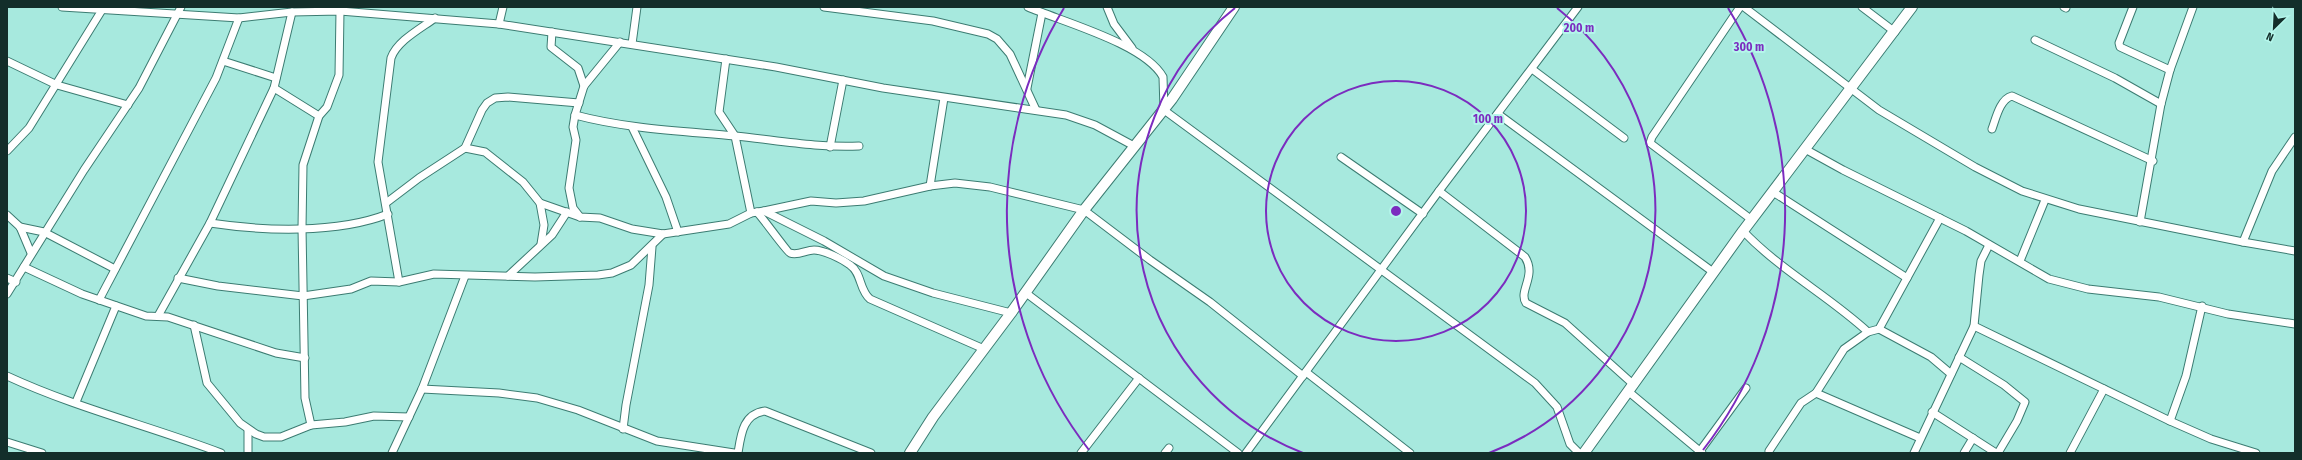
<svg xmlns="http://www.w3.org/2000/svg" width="2302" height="460" viewBox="0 0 2302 460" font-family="'Fira Sans Condensed',sans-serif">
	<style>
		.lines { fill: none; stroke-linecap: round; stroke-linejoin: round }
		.street-casing { stroke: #3c7c72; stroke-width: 9 }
		.secondary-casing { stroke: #3c7c72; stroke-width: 12 }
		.street { stroke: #fff; stroke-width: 7 }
		.secondary { stroke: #fff; stroke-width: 10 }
		.ring { fill: none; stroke: #7b2cbf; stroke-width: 2 }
		.centre { fill: #7b2cbf; stroke: #b4f6eb; stroke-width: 2 }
		.ring-label { font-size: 12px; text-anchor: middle; font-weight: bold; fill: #7b2cbf; stroke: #b4f6eb; stroke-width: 4; stroke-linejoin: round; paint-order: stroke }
	</style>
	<rect width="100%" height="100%" fill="#a7e9de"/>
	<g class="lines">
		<g class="street-casing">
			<g id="street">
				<polyline points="62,7 239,18 292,12 340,11 499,24 776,67 883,88 1066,115 1095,125 1134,146"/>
				<polyline points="824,7 933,21 988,34 997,39 1010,54 1036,110"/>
				<path d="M 1028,7 C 1063,22 1145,44 1163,77 L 1164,110 L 1535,383 L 1557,407 L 1570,444 L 1579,453"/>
				<polyline points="1107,7 1114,24 1132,48"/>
				<polyline points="1740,7 1652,137 1650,143 1752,220"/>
				<polyline points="1744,7 1879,110 1975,167 2022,191 2079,209 2243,242 2295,251"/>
				<polyline points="1862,7 1895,32"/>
				<polyline points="2064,7 2066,8"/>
				<polyline points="2133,7 2119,43 2120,47 2170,70"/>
				<polyline points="499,24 503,7"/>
				<polyline points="552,32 551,47 578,68 584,86"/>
				<polyline points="2035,40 2115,78 2161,104"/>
				<polyline points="632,44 637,7"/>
				<polyline points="726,59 719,112 735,136 751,213"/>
				<polyline points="7,61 57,85 128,105"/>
				<polyline points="223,61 276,78"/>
				<polyline points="1532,69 1624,138"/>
				<polyline points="274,88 319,116"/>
				<polyline points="1027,88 1042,13"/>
				<polyline points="1498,114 1713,272"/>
				<path d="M 575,115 C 628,129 681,131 735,136 C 776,140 818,148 859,146"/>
				<polyline points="632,127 666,197 678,232"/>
				<path d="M 1992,129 C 1996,118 2000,99 2012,96 L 2153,161"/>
				<polyline points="830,147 843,80"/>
				<polyline points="465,148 485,152 523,182 540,203 544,225 541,244"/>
				<polyline points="1805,149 1843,170 1966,231 2049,279 2088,289 2159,297 2228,314 2295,324"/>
				<polyline points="7,151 29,128 102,10"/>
				<polyline points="1341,157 1423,214"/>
				<polyline points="930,186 944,98"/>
				<path d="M 1439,191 L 1525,257 C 1537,276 1518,291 1526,303 L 1565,323 L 1634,385"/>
				<polyline points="1773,192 1907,278"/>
				<polyline points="386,203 419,178 465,148 482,110 487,103 495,98 508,97 579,103"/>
				<polyline points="540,203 580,217 600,218 632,229 663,234 729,224 751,213 764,211 824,241 884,276 933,293 1011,313"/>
				<polyline points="764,211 811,201 836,203 864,201 930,186 955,183 990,187 1084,210 1150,260 1210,302 1303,376"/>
				<path d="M 757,212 C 763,218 787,252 790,253 C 798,256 806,250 814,250 C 824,250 842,259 850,265 C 862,273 859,290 870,299 L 984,349"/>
				<polyline points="7,215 20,227 31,253"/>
				<polyline points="580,217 573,208 569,188 576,140 573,127 575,115 584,86 620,42"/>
				<polyline points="2140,222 2161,104 2170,70 2193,7"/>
				<path d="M 210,223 C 263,231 337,234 388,214"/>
				<polyline points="20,227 44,232 115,269"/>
				<path d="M 1743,231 C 1780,270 1829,296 1868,332"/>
				<polyline points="2243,242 2272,171 2295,137"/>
				<polyline points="2020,261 2045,200"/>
				<polyline points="24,267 82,294 146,316 168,317 276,353 305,358"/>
				<polyline points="508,276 552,235 567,212"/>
				<polyline points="7,278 16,282"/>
				<polyline points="178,278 218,286 303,296 351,289 371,281 399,282 434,274 535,277 598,275 612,273 631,265 663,234"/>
				<path d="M 399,282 L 378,162 L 391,58 C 397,41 420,29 435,18"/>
				<polyline points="1026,293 1238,453"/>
				<polyline points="7,294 84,170 139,88 181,7"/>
				<polyline points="99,300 216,78 239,18"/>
				<polyline points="158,316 210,223 274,88 292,12"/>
				<polyline points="194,325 207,383 240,423 256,434 264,437 281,437 311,425 345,422 374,416 409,417"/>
				<polyline points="1974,326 2170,421 2211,439 2256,453"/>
				<polyline points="1879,329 1931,357 1951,374"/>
				<polyline points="1959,357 2004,385 2025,402 2017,421 1998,453"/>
				<polyline points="1306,372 1410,453"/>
				<path d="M 7,376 C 76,408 150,426 221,453"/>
				<polyline points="422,389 499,393 537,398 578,410 657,441 734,453"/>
				<polyline points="1629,392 1702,453"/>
				<polyline points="1816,393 1920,438"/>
				<polyline points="76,402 116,306"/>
				<polyline points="1932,412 1996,453"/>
				<polyline points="2170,421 2186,376 2202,306"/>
				<polyline points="311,425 305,398 302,228 303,165 319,116 327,107 339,75 340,11"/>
				<polyline points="623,429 626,405 649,285 652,247"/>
				<polyline points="248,430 248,453"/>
				<polyline points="7,442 42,453"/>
				<polyline points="1700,451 1746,388"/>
				<polyline points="1769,451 1801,403 1816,393 1844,349 1868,332 1879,329 1940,218"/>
				<polyline points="392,453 422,389 465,276"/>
				<path d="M 738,453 C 741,434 743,414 765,411 L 871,453"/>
				<polyline points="1081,453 1139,378"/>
				<polyline points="1165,453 1169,448"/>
				<polyline points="1246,453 1439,191 1578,7"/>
				<polyline points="1914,453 1974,326 1979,275 1981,261 1989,245"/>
				<polyline points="1964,453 1973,438"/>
				<polyline points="2070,453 2104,389"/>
			</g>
		</g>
		<g class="secondary-casing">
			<g id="secondary">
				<polyline points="910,453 933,417 1011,313 1084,210 1172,99 1234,7"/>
				<polyline points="1584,453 1743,231 1912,7"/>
			</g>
		</g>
		<use href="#street" class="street"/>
		<use href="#secondary" class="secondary"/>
	</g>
	<g class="ring">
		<circle cx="1396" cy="211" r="130"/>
		<path d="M1303 453A259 259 0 0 1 1235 8M1557 8A259 259 0 0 1 1489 453"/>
		<path d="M1089 450A389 389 0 0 1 1064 8M1728 8A389 389 0 0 1 1703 450"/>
	</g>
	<circle cx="1396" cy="211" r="6" class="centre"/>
	<g class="ring-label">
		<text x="1579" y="32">200 m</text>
		<text x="1749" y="51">300 m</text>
		<text x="1488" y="123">100 m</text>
	</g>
	<rect width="2302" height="460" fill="none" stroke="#132e2a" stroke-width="16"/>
	<g transform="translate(2274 28) rotate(204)" stroke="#b4f6eb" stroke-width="3" paint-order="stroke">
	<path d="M0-3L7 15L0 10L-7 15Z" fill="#132e2a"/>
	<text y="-6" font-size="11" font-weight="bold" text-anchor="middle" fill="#132e2a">N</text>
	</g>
</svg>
